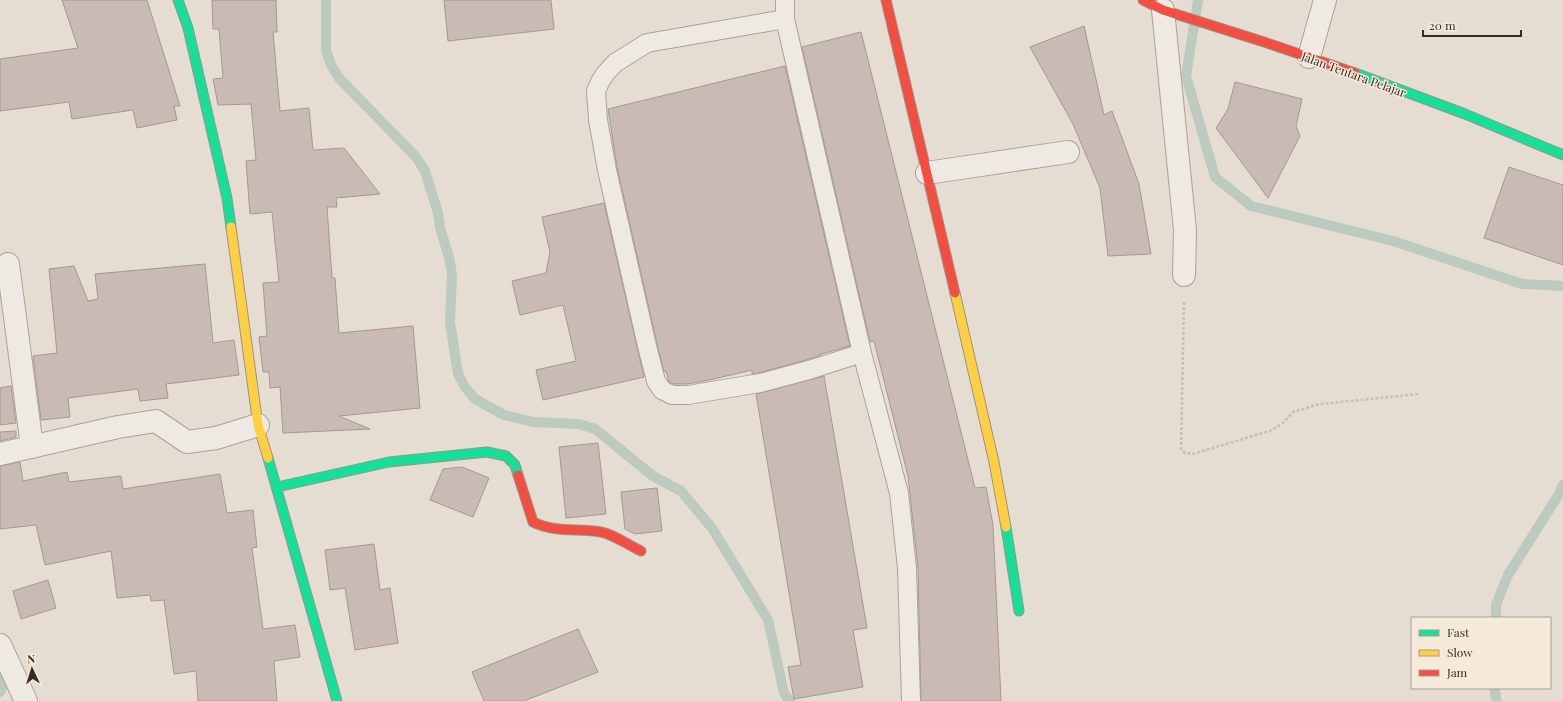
<svg xmlns="http://www.w3.org/2000/svg" width="1563" height="701" viewBox="0 0 1563 701" font-family="'Playfair Display',serif">
	<style>
		.lines { fill: none; stroke-linecap: round; stroke-linejoin: round }
		.stream { stroke: #bccabf; stroke-width: 10 }
		.building { fill: #c9bbb3; stroke: #a69891 }
		.lane-casing { stroke: #aba29a; stroke-width: 20 }
		.street-casing { stroke: #aba29a; stroke-width: 24 }
		.fast-casing { stroke: #9b928a; stroke-width: 11 }
		.slow-casing { stroke: #9b928a; stroke-width: 11 }
		.jam-casing { stroke: #9b928a; stroke-width: 11 }
		.path { stroke: #c6c0ba; stroke-width: 2.5; stroke-dasharray: 3 2; stroke-linecap: butt }
		.lane { stroke: #eee9e3; stroke-width: 18 }
		.street { stroke: #eee9e3; stroke-width: 22 }
		.fast { stroke: #16e098; stroke-width: 9 }
		.slow { stroke: #ffcf43; stroke-width: 9 }
		.jam { stroke: #f24e42; stroke-width: 9 }
		.labels { text-anchor: middle; dominant-baseline: central; stroke-width: 3; stroke-linejoin: round; paint-order: stroke }
		.street-label { font-size: 12px; fill: #3a2a22; stroke: #f5e9da }
	</style>
	<rect width="100%" height="100%" fill="#e5dcd2"/>
	<g class="lines">
		<g class="stream">
			<polyline points="326,0 326,50 331,65 339,78 416,157 425,171 438,213 440,228 449,257 452,274 450,322 458,374 465,387 475,399 504,415 533,422 579,424 595,429 653,476 681,491 712,528 768,620 784,693 790,701"/>
			<polyline points="1198,0 1186,76 1215,177 1251,206 1393,241 1522,284 1563,286"/>
			<polyline points="1496,618 1496,605 1508,575 1559,494 1563,485"/>
			<polyline points="0,676 3,686 0,692"/>
			<polyline points="1494,688 1497,701"/>
		</g>
	</g>
	<g class="building">
		<polygon points="62,0 147,0 180,106 174,106 177,120 137,128 133,110 72,119 69,102 0,111 0,59 78,48"/>
		<polygon points="212,0 276,0 277,32 273,32 280,111 309,108 313,150 344,148 380,194 336,198 337,207 327,207 332,278 335,278 339,333 413,326 420,408 339,416 370,429 283,433 280,387 270,388 269,372 263,372 259,337 267,336 263,283 279,282 272,212 250,214 246,161 256,160 251,104 218,105 213,79 223,78 219,29 213,29"/>
		<polygon points="444,0 551,0 554,29 448,41"/>
		<polygon points="1084,26 1104,115 1112,111 1139,184 1151,254 1108,256 1100,188 1073,124 1030,47"/>
		<polygon points="861,32 975,488 986,487 993,525 1001,701 921,701 918,568 908,476 874,341 870,342 802,47"/>
		<polygon points="785,66 850,346 821,354 821,355 806,360 758,373 752,374 752,370 705,381 687,384 674,384 669,382 666,371 664,372 657,344 617,167 608,109"/>
		<polygon points="1235,82 1302,99 1296,126 1300,136 1268,198 1216,128 1228,109"/>
		<polygon points="1509,167 1563,185 1563,265 1484,238"/>
		<polygon points="604,203 644,377 543,400 536,370 576,361 563,305 520,315 512,281 546,273 550,252 542,217"/>
		<polygon points="205,264 213,343 234,340 239,375 166,384 168,398 140,401 138,389 68,398 70,417 41,420 33,356 57,353 49,269 74,266 88,301 98,299 95,274"/>
		<polygon points="824,376 867,628 853,630 863,687 794,699 788,667 801,665 756,394"/>
		<polygon points="11,386 16,423 0,425 0,388"/>
		<polygon points="16,431 16,437 0,441 0,432"/>
		<polygon points="598,443 606,514 566,518 559,447"/>
		<polygon points="20,462 23,481 67,472 69,482 121,476 123,489 220,474 227,513 253,510 257,547 252,548 263,629 295,625 300,657 274,661 277,701 198,701 196,671 174,674 164,600 151,601 150,595 117,598 111,551 45,565 36,525 0,529 0,466"/>
		<polygon points="462,467 489,478 473,517 430,500 443,469"/>
		<polygon points="657,488 662,531 635,534 625,529 621,492"/>
		<polygon points="374,544 380,590 390,588 398,643 355,650 345,588 330,590 325,550"/>
		<polygon points="48,580 56,608 21,619 13,591"/>
		<polygon points="578,629 598,672 524,701 484,701 472,672"/>
	</g>
	<g class="lines">
		<g class="lane-casing">
			<g id="lane">
				<polyline points="785,0 785,19 647,43 615,63 605,74 600,82 596,91 598,120 607,170 647,346 656,381 662,390 672,395 688,395 760,383 809,370 862,353"/>
				<polyline points="785,19 862,353 899,493 907,568 911,701"/>
			</g>
		</g>
		<g class="street-casing">
			<g id="street">
				<polyline points="1163,10 1185,230 1184,275"/>
				<polyline points="1309,57 1325,0"/>
				<polyline points="927,173 1068,152"/>
				<polyline points="8,264 32,447"/>
				<polyline points="0,454 118,427 156,421 187,442 216,438 258,425"/>
				<polyline points="0,645 26,701"/>
			</g>
		</g>
		<g class="fast-casing">
			<g id="fast">
				<polyline points="178,0 188,28 227,198 231,227"/>
				<polyline points="1355,73 1465,114 1563,155"/>
				<polyline points="268,458 337,701"/>
				<polyline points="277,487 389,462 487,452 506,456 515,465 518,475"/>
				<polyline points="1006,527 1019,611"/>
			</g>
		</g>
		<g class="slow-casing">
			<g id="slow">
				<polyline points="231,227 258,425 268,458"/>
				<polyline points="955,293 994,462 1006,527"/>
			</g>
		</g>
		<g class="jam-casing">
			<g id="jam">
				<polyline points="886,0 955,293"/>
				<polyline points="1143,0 1163,10 1264,42 1355,73"/>
				<path d="M 518,475 L 533,522 C 555,533 578,528 601,532 C 615,535 628,545 641,551"/>
			</g>
		</g>
		<polyline class="path" points="1184,302 1181,449 1185,453 1192,454 1270,431 1283,423 1293,412 1320,404 1419,394"/>
		<use href="#lane" class="lane"/>
		<use href="#street" class="street"/>
		<use href="#fast" class="fast"/>
		<use href="#slow" class="slow"/>
		<use href="#jam" class="jam"/>
	</g>
	<g class="labels">
		<g class="street-label">
			<text transform="translate(1354 74) rotate(20)">Jalan Tentara Pelajar</text>
		</g>
	</g>
	<rect x="1411" y="617" width="140" height="72" fill="#f5e9da" stroke="#aa9d90"/>
	<rect x="1419" y="630" width="20" height="6" fill="#16e098" stroke="#aa9d90"/>
	<text x="1447" y="637" font-size="12" fill="#3a2a22">Fast</text>
	<rect x="1419" y="650" width="20" height="6" fill="#ffcf43" stroke="#aa9d90"/>
	<text x="1447" y="657" font-size="12" fill="#3a2a22">Slow</text>
	<rect x="1419" y="670" width="20" height="6" fill="#f24e42" stroke="#aa9d90"/>
	<text x="1447" y="677" font-size="12" fill="#3a2a22">Jam</text>
	<g transform="translate(32 669) rotate(356)" stroke="#f5e9da" stroke-width="3" paint-order="stroke">
	<path d="M0-3L7 15L0 10L-7 15Z" fill="#3a2a22"/>
	<text y="-6" font-size="11" font-weight="bold" text-anchor="middle" fill="#3a2a22">N</text>
	</g>
	<path d="M1423 30v6h98v-6" fill="none" stroke="#3a2a22" stroke-width="2"/>
	<text x="1429" y="30" font-size="12" fill="#3a2a22" stroke="#f5e9da" stroke-width="3" paint-order="stroke">20 m</text>
</svg>
